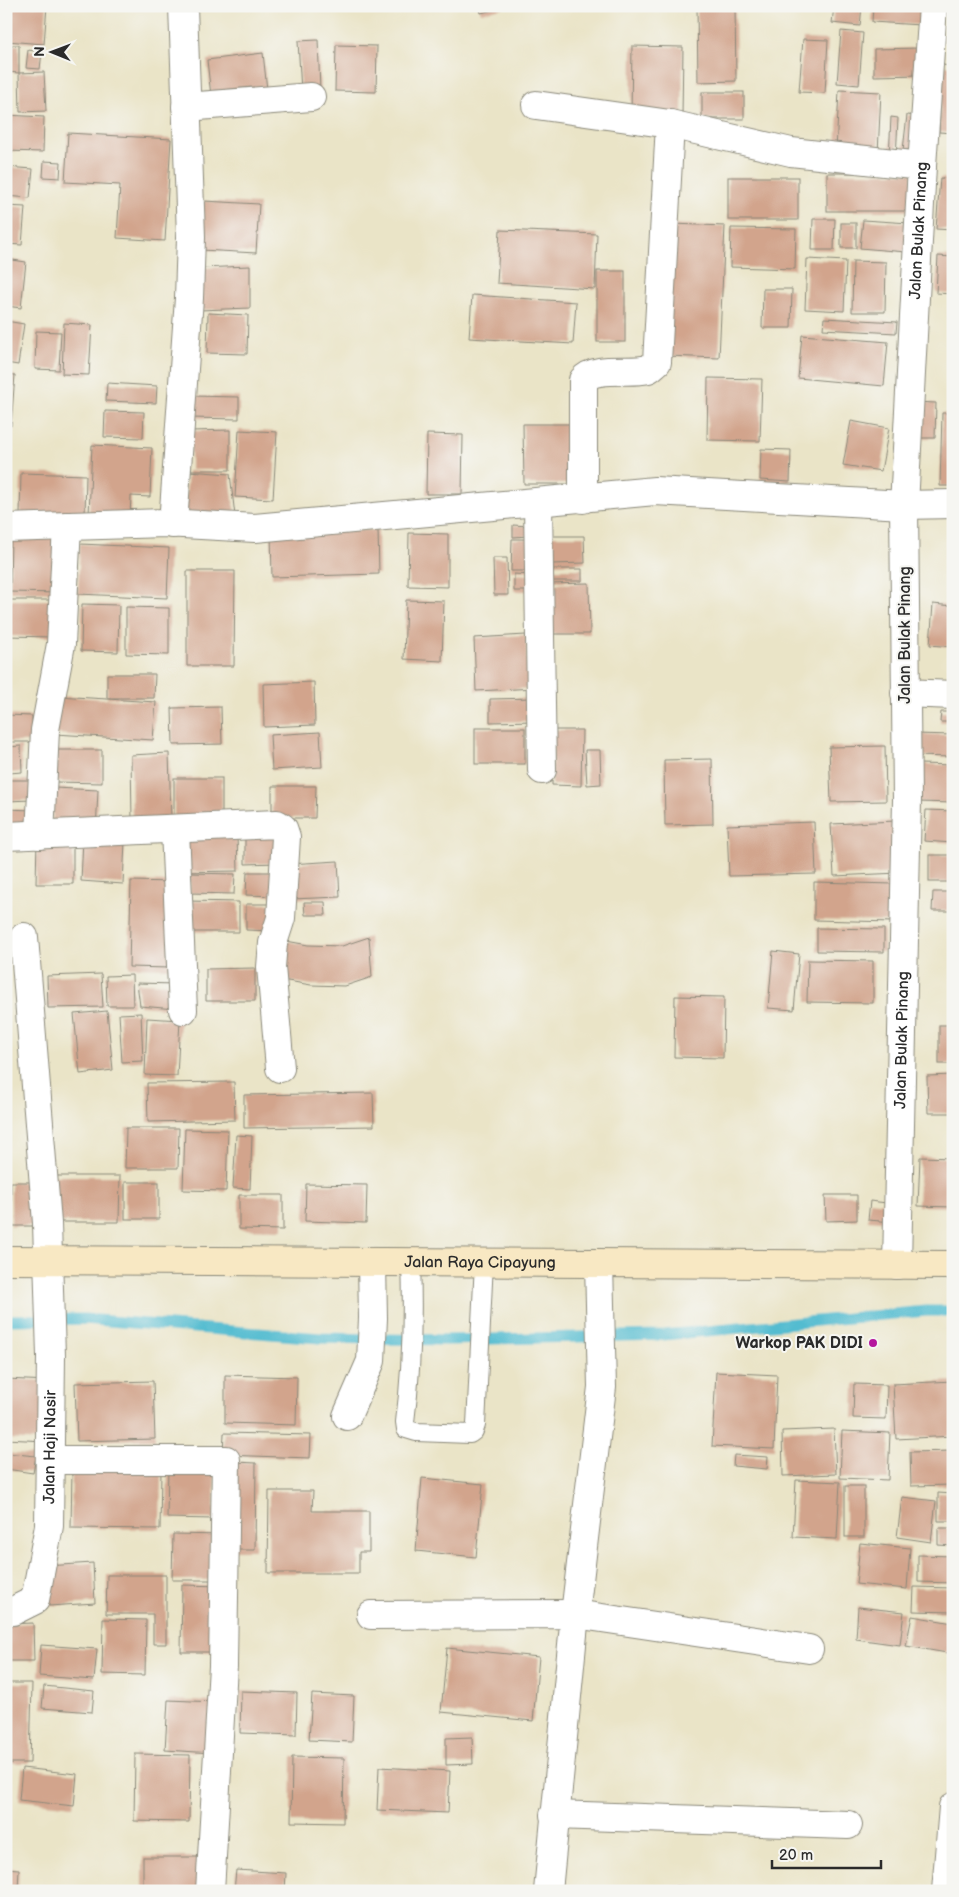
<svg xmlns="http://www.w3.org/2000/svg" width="959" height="1897" viewBox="0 0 959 1897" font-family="'Balsamiq Sans',sans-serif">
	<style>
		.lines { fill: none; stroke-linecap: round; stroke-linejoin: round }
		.stream { stroke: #53bcd0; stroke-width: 11 }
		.building { fill: #d2a48c }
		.lane-casing { stroke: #8a8879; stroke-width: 20 }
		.street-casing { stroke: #8a8879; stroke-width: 30 }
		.secondary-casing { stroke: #8a8879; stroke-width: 30 }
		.lane { stroke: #fff; stroke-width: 18 }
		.street { stroke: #fff; stroke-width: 28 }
		.secondary { stroke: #f8e8c3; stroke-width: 28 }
		.poi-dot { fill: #b5179e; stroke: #f6f6f2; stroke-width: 2 }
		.labels { text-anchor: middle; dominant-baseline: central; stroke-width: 4; stroke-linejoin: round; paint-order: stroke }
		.street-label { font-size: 16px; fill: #2b2b2b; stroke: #f6f6f2 }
		.poi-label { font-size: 16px; font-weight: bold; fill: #2b2b2b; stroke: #f6f6f2; text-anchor: end }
	</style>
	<rect width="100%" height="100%" fill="#f6f6f2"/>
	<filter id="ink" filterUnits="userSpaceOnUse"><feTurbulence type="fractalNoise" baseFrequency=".02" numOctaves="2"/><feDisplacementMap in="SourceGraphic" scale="10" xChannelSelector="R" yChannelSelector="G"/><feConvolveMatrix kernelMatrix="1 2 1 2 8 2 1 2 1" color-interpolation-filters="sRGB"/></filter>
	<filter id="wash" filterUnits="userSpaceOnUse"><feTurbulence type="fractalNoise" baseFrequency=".0096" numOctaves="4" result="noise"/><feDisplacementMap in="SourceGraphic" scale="20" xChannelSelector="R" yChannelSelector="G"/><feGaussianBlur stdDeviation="1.12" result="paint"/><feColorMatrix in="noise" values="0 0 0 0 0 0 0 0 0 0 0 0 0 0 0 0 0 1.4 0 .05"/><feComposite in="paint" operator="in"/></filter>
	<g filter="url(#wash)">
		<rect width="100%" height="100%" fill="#eae4c7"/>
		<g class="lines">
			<polyline class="stream" points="6,1320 84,1319 320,1338 447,1340 663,1335 926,1311 953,1311"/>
		</g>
		<g id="blocks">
			<g class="building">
				<polygon points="6,6 47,6 44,44 6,41"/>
				<polygon points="479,6 505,6 505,7 481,13"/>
				<polygon points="697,6 735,6 736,81 698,82"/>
				<polygon points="834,6 862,6 860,26 832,23"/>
				<polygon points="873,6 922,6 921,25 872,22"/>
				<polygon points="841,31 863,33 859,85 837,83"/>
				<polygon points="803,39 828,40 825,93 799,92"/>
				<polygon points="318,40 320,90 301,91 298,41"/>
				<polygon points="6,45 19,45 19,73 6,72"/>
				<polygon points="336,45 377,46 376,92 335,91"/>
				<polygon points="632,46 683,47 682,117 631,116"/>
				<polygon points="921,48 921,75 874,76 874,49"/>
				<polygon points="28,50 42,52 40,69 26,68"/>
				<polygon points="263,53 267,90 211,96 207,60"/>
				<polygon points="942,65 953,66 953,133 939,132"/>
				<polygon points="44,72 46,111 20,112 19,73"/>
				<polygon points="6,78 11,78 10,109 6,109"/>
				<polygon points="839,90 881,92 878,153 836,151"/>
				<rect x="702" y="92" width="42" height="27"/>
				<polygon points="6,115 44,117 43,152 6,151"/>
				<polygon points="907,115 918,116 914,150 903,150"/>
				<polygon points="891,117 898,118 896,159 889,158"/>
				<polygon points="68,133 171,139 165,241 117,238 120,185 65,182"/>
				<polygon points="44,161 61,162 60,178 43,177"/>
				<polygon points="6,167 33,169 30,198 6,196"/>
				<rect x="827" y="173" width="85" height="38"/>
				<rect x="728" y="177" width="70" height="43"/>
				<polygon points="940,178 953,179 953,230 936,229"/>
				<polygon points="204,201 259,204 256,253 201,250"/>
				<polygon points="6,206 25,207 22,245 6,244"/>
				<polygon points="813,219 835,219 834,250 812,250"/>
				<polygon points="863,220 909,223 906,252 860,248"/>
				<rect x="841" y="223" width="15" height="25"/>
				<polygon points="672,224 725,226 719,358 667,356"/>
				<polygon points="731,228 796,229 795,269 730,267"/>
				<polygon points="500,230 597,234 595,289 497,283"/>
				<polygon points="938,256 953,257 953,294 936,293"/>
				<polygon points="6,259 26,262 21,308 6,306"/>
				<polygon points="807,259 846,261 844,311 805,309"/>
				<polygon points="853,261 886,262 885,312 852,312"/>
				<polygon points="250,266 250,308 200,310 199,268"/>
				<rect x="597" y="271" width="28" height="71"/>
				<polygon points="763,289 792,289 791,328 762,328"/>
				<polygon points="472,295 576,302 573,344 469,338"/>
				<polygon points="208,313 248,315 247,354 207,353"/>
				<polygon points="824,318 897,322 896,333 823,329"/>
				<polygon points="6,321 24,324 18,365 6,363"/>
				<polygon points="64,323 92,325 89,375 62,374"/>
				<polygon points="36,331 61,332 59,370 35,369"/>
				<polygon points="802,335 888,342 884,386 798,378"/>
				<polygon points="6,374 15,375 11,426 6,426"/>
				<polygon points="708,378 762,379 760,441 707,440"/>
				<polygon points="107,383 157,386 156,403 106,401"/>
				<polygon points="191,396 239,397 239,419 190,418"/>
				<polygon points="913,402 936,403 935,438 912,438"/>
				<polygon points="105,411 144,412 143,438 104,437"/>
				<polygon points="942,413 953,413 953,486 940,486"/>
				<polygon points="851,421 889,428 881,471 843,465"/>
				<polygon points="523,424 574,424 574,484 524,484"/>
				<polygon points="230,430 230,470 191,470 191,431"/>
				<polygon points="239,430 277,432 273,499 235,497"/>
				<polygon points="427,434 463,435 462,494 426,494"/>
				<polygon points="92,445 152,448 150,497 131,496 130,516 89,515"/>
				<polygon points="761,449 791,450 790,482 760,480"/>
				<polygon points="188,471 230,474 236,524 184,520"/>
				<polygon points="21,473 86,475 85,515 20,514"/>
				<polygon points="513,525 528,526 529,536 513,537"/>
				<polygon points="378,530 379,574 272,577 271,532"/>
				<polygon points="409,533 448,534 448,587 408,586"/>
				<polygon points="11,536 62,538 60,593 10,592"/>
				<polygon points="550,536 584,536 585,563 551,564"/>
				<polygon points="512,539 532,539 531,571 511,571"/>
				<polygon points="80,544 169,548 167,598 78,594"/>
				<polygon points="493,558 507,558 508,595 494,595"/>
				<polygon points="547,569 582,569 582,581 548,581"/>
				<polygon points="187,571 235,571 234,666 187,666"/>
				<polygon points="514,574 533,575 533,591 514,591"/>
				<polygon points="589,583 590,634 548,634 547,584"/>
				<polygon points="6,600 56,600 55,637 6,636"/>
				<polygon points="406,600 444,601 442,661 404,659"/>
				<polygon points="82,604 119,605 118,652 81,651"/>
				<polygon points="933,604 953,606 953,647 930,645"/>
				<polygon points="126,607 169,608 169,655 126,654"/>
				<polygon points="526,635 527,665 536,688 476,691 474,638"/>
				<polygon points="107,674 155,674 154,698 107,698"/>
				<polygon points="314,682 315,725 264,727 263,684"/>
				<polygon points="58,696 156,702 153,740 55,734"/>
				<polygon points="534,698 535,721 490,722 490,699"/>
				<polygon points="221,707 222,744 173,745 172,708"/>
				<polygon points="941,712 953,712 953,722 940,722"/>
				<polygon points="6,715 32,716 32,742 6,742"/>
				<rect x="475" y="728" width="50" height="36"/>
				<polygon points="553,730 582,730 581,786 552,785"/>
				<polygon points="320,732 322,767 272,770 270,735"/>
				<polygon points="915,734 953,735 953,757 914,756"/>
				<polygon points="21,746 22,772 9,773 7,747"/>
				<polygon points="885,746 886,801 831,802 829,747"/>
				<polygon points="56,750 102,750 102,783 56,782"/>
				<polygon points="585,750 600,750 601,784 587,785"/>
				<polygon points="169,753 171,819 132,821 131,755"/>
				<polygon points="712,759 713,824 665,825 664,760"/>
				<polygon points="920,764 953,765 953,803 919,802"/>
				<rect x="174" y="778" width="48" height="41"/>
				<polygon points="6,780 32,780 32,800 6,801"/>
				<polygon points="272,786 316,786 315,818 272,818"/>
				<polygon points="54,788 98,790 96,832 52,830"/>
				<polygon points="6,809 33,810 33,830 6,829"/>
				<polygon points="926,810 953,811 953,843 924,841"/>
				<polygon points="896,821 899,873 834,876 831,824"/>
				<polygon points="814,822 816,874 729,876 727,825"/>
				<polygon points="277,830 277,863 245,864 245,831"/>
				<polygon points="237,835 238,871 180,872 179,837"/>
				<polygon points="37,838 73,839 73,884 36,884"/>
				<polygon points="83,839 125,841 123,884 81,881"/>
				<rect x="929" y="855" width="24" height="27"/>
				<polygon points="338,861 340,897 291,899 289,864"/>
				<polygon points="247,872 276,872 275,896 246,895"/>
				<polygon points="190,873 235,874 234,894 190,893"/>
				<polygon points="131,881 172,882 169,968 129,967"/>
				<polygon points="814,882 894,884 893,922 814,920"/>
				<polygon points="933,892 953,892 953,911 932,911"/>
				<polygon points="188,901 239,902 239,932 187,932"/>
				<polygon points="304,902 325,902 326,915 305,915"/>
				<polygon points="246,904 273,904 273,931 246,930"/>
				<polygon points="817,928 884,929 884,952 817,951"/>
				<polygon points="369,937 372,977 345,986 311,985 282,980 281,940 308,945 342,946"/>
				<polygon points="773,951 799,954 794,1010 768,1008"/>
				<polygon points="808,960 873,961 873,1003 807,1002"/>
				<polygon points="255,968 255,1001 206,1001 206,969"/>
				<polygon points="101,974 103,1007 48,1008 47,976"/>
				<polygon points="132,975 133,1006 107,1006 106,976"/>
				<polygon points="137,983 175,984 175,1009 140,1006"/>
				<polygon points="675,996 724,997 723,1058 674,1057"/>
				<polygon points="107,1011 113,1070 80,1074 74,1014"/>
				<polygon points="141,1013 143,1061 122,1062 119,1014"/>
				<polygon points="147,1018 180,1020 177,1076 145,1075"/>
				<rect x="939" y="1025" width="14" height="39"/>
				<polygon points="953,1075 953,1113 928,1113 927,1076"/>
				<polygon points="234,1082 235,1120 148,1122 147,1083"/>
				<polygon points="373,1093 374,1126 244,1128 244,1095"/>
				<polygon points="126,1128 179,1128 178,1168 125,1168"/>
				<polygon points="185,1129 228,1130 226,1191 183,1190"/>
				<polygon points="236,1135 252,1136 250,1189 233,1188"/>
				<polygon points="920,1157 953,1158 953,1207 918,1206"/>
				<polygon points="53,1176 120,1176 119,1222 53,1222"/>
				<rect x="11" y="1182" width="27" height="44"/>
				<rect x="125" y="1182" width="34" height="37"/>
				<polygon points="306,1184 367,1185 366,1223 305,1221"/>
				<polygon points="239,1195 283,1195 283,1230 239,1229"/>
				<polygon points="825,1195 857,1195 857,1220 826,1221"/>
				<polygon points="870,1201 895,1204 893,1222 868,1220"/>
				<polygon points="716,1372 777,1375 774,1449 712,1446"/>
				<polygon points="225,1375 297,1377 296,1425 225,1423"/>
				<polygon points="6,1379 48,1381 45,1441 6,1439"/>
				<polygon points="153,1381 155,1439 77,1441 75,1383"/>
				<polygon points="953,1381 953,1436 896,1439 893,1384"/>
				<polygon points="854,1384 887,1385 886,1419 853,1418"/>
				<polygon points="834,1429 836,1474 783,1476 782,1431"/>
				<polygon points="842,1431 890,1433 888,1480 840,1478"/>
				<polygon points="224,1433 311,1435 310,1458 223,1455"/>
				<polygon points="953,1451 953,1485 911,1486 910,1452"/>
				<polygon points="6,1453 36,1456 33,1473 6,1469"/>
				<polygon points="734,1455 768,1457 767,1469 733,1466"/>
				<polygon points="236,1462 256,1463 255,1550 234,1550"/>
				<polygon points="168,1466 215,1467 214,1519 167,1518"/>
				<polygon points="72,1469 161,1471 160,1529 71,1528"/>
				<polygon points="422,1478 483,1484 476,1557 416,1551"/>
				<polygon points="796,1480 840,1482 837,1539 793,1537"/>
				<rect x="845" y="1486" width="19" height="51"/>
				<polygon points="269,1491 313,1491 312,1511 369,1511 369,1552 359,1552 359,1573 268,1573"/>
				<polygon points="938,1493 953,1494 953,1521 938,1521"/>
				<polygon points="902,1497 936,1501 931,1542 897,1537"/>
				<polygon points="938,1528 953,1528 953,1546 938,1545"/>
				<polygon points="173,1534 224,1535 223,1580 172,1580"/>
				<polygon points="860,1543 910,1548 907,1589 856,1584"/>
				<polygon points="918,1555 953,1556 953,1583 918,1582"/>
				<polygon points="93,1563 95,1603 49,1606 46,1566"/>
				<polygon points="107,1575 166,1575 166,1644 153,1644 153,1614 106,1614"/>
				<polygon points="182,1585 223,1586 222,1652 181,1652"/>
				<polygon points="914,1587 953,1588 953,1612 913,1611"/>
				<polygon points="858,1607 904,1612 900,1645 856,1639"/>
				<polygon points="912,1616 953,1623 953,1654 906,1646"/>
				<polygon points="103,1619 146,1620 145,1675 102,1674"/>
				<polygon points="33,1623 34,1661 8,1661 7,1624"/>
				<polygon points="41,1645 97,1649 94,1680 39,1676"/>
				<polygon points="447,1648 539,1657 533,1721 441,1712"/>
				<polygon points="6,1683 32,1683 30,1763 6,1763"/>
				<polygon points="44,1686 94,1691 92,1712 42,1708"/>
				<polygon points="241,1691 297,1693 296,1735 240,1733"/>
				<polygon points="312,1694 354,1696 352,1742 309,1740"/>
				<polygon points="168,1700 216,1702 213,1753 165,1750"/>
				<polygon points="472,1737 473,1764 446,1765 446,1738"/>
				<polygon points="135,1754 190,1755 189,1822 134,1821"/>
				<polygon points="292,1757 344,1758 343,1823 291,1822"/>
				<polygon points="379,1767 450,1771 448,1813 377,1810"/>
				<polygon points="22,1768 77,1774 74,1806 19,1800"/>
				<rect x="143" y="1857" width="62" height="34"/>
				<polygon points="6,1868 19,1869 18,1891 6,1891"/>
				<polygon points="236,1870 286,1873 285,1891 234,1891"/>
				<polygon points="675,1886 739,1889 739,1891 675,1891"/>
			</g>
		</g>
	</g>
	<g filter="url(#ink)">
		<use href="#blocks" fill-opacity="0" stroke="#8a8879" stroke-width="1"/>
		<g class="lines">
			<g class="lane-casing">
				<path id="lane" d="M 411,1261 C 413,1316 412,1368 405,1422 L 406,1429 L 416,1432 L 470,1434 L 474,1431 L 476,1425 L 484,1262"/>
			</g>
			<g class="street-casing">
				<g id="street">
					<path d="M 536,105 L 670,124 L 657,362 C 654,364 651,368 648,369 C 630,374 595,365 583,380 L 583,499"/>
					<polyline points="186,107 311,97"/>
					<polyline points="670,124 791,152 922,166"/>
					<polyline points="538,503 542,770"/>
					<polyline points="173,524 189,298 191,237 183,6"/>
					<polyline points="6,528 165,523 255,528 655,491 904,505 953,504"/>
					<polyline points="905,693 953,695"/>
					<polyline points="175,830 183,1010"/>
					<polyline points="40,835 45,730 61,644 67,526"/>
					<polyline points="6,836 277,824 283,828 286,837 281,918 273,943 271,967 280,1068"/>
					<path id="s1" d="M 897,1265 L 907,800 L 904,505 L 922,166 L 933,6"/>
					<polyline points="347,1416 371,1361 373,1318 372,1262"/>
					<polyline points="50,1460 226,1460 223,1666 210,1891"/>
					<path id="s2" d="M 6,1611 L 13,1611 L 35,1600 L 49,1526 L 51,1356 L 47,1223 L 24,937"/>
					<polyline points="371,1615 575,1614 809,1649"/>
					<polyline points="554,1815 848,1825"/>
					<polyline points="548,1891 575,1614 602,1387 599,1263"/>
					<polyline points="946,1891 953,1807"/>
				</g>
			</g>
			<g class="secondary-casing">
				<g id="secondary">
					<path id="s3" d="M 6,1260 L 953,1265"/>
				</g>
			</g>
			<use href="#lane" class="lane"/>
			<use href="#street" class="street"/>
			<use href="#secondary" class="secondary"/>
		</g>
	</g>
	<circle class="poi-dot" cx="873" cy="1343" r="5"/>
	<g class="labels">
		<g class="street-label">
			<text stroke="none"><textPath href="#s1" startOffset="1035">Jalan Bulak Pinang</textPath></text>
			<text transform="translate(905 635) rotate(-90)">Jalan Bulak Pinang</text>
			<text stroke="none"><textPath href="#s1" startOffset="225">Jalan Bulak Pinang</textPath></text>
			<text stroke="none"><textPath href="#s3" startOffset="474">Jalan Raya Cipayung</textPath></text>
			<text stroke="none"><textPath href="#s2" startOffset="186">Jalan Haji Nasir</textPath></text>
		</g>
		<g class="poi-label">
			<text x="863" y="1343">Warkop PAK DIDI</text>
		</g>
	</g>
	<rect width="959" height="1897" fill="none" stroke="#f6f6f2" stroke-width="25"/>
	<g transform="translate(52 52) rotate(271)" stroke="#f6f6f2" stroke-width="4" paint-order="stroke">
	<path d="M0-4L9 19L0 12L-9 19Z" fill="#2b2b2b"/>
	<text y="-8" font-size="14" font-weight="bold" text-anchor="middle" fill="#2b2b2b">N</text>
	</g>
	<path d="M772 1860v8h109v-8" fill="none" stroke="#2b2b2b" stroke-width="2.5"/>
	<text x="779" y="1860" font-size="15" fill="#2b2b2b" stroke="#f6f6f2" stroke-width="4" paint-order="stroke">20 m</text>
</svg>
